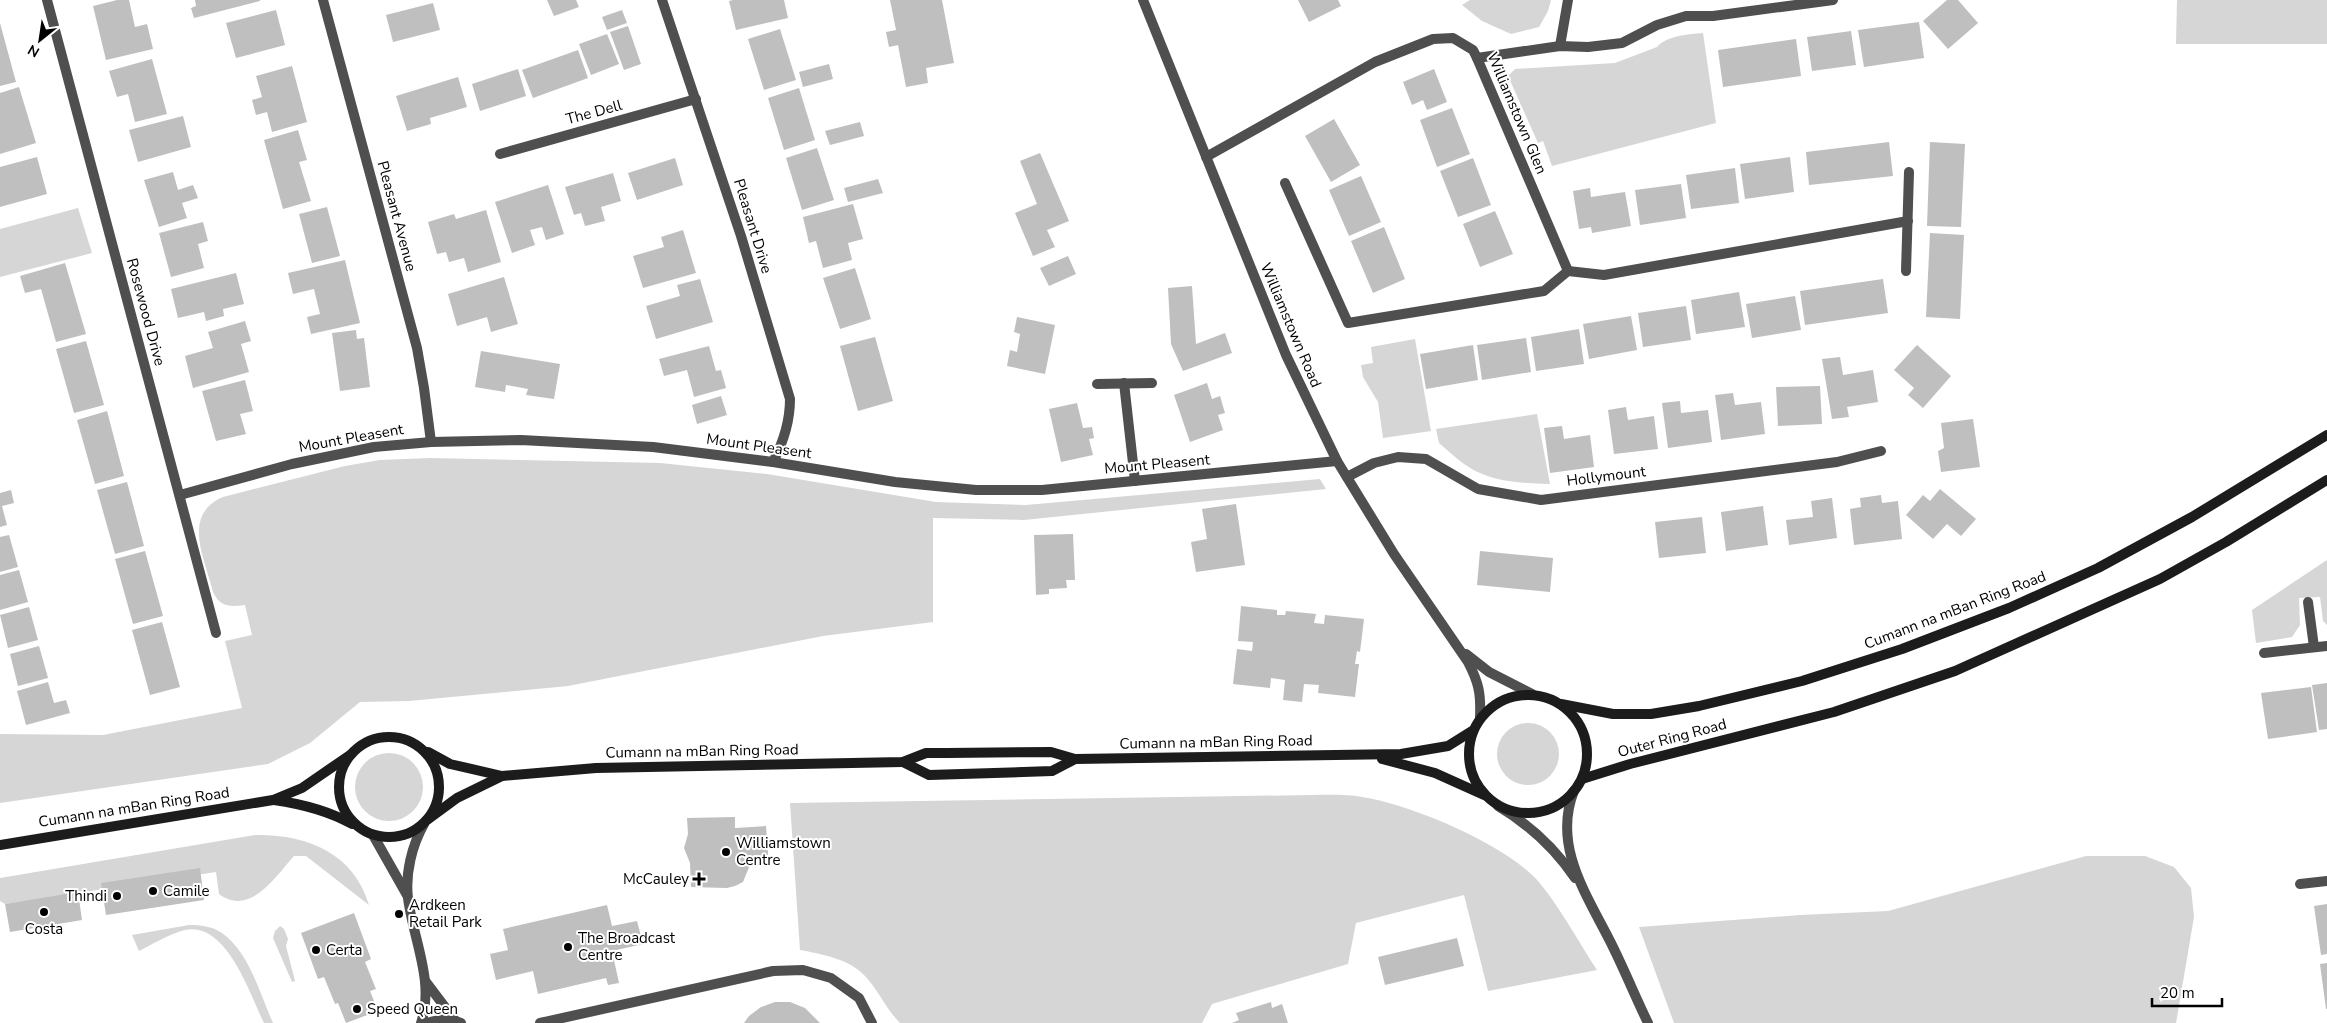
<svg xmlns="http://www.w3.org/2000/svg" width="2327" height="1023" viewBox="0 0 2327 1023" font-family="'Nunito Sans',sans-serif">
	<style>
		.green { fill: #d6d6d6 }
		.building { fill: #bfbfbf }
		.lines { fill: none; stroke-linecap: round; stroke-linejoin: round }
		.minor { stroke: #4f4f4f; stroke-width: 10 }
		.tertiary { stroke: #4f4f4f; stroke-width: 10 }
		.secondary { stroke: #1c1c1c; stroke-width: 10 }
		.poi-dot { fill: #000; stroke: #fff; stroke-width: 2 }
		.labels { text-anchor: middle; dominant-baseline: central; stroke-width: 4; stroke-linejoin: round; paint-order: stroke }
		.street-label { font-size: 15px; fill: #000; stroke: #fff }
		.poi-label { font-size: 15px; fill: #000; stroke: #fff; text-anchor: start }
	</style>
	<rect width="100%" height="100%" fill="#fff"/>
	<g class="green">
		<polygon points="1470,0 1551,0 1548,11 1539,27 1511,34 1482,21 1462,5"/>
		<polygon points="2177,0 2327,0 2327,44 2176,44"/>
		<path d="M 1703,33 L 1716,123 L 1552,166 L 1543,141 L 1538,143 L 1508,76 L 1515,69 L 1615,63 L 1657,47 C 1666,36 1689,34 1703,33 Z"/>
		<polygon points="78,208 92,253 0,277 0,229"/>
		<polygon points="1415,339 1431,431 1383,438 1378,402 1363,377 1361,365 1373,363 1371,347"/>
		<path d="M 1537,414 L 1550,484 C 1527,483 1502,483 1480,473 C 1465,467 1452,454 1439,443 L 1436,429 Z"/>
		<path d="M 430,458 L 660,463 L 767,474 L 936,502 L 1026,505 L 1320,479 L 1326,489 L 1024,520 L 933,518 L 933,622 L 823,636 L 568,686 L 409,701 L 360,702 L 310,743 L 268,764 L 0,803 L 0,734 L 103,735 L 242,708 L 225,641 L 252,635 L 245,605 C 230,607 220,607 213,592 C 205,559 181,515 223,497 L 345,466 L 380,460 Z"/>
		<polygon points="2327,560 2327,625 2323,621 2320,597 2299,598 2300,625 2292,637 2256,643 2252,610"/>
		<circle cx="1528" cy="754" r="31"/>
		<circle cx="389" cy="787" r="34"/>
		<path d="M 1312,795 C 1328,795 1346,794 1362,797 C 1410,804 1505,844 1538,881 C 1560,907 1578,941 1597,970 L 1488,991 L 1464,895 L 1356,923 L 1348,964 L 1212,1004 L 1202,1023 L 900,1023 C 886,1009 879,991 865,976 C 850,959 821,954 800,950 L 790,803 Z"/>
		<path d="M 255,835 C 306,834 354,853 369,905 L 306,856 L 294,856 C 275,877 250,917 219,894 L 216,872 L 5,904 L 0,901 L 0,878 Z"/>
		<polygon points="2086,856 2145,856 2174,867 2191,888 2194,917 2176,1023 1674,1023 1639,927 1800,915 1888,911"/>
		<path d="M 189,925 C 200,925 212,926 222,933 C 249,952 260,994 273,1023 L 264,1023 C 250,995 227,921 185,930 C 169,934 153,944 139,951 L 132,935 Z"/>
		<polygon points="280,926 284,929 288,939 286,946 295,981 292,982 273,938 275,931"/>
	</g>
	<g class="building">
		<polygon points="117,0 129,0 135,27 147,24 153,49 106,60 93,6"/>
		<polygon points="195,0 260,0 260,1 194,18 191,8 196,6"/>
		<polygon points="547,0 576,0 579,7 554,16"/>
		<polygon points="733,0 784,0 788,18 736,30 729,1"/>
		<polygon points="890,0 942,0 954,63 926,68 928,83 906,87 898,45 889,47 886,32 896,30"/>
		<polygon points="1298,0 1338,0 1341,6 1309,22"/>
		<polygon points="1947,0 1958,0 1978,23 1948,49 1923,21"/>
		<polygon points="433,3 440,30 393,42 386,15"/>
		<polygon points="276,10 285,45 236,58 226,23"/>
		<polygon points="622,10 627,23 607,30 602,17"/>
		<polygon points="1919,22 1924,58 1864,67 1858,30"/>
		<polygon points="0,23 16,82 0,86"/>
		<polygon points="628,26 641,64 624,70 610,32"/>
		<polygon points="780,29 796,80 764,90 748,39"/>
		<polygon points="1851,31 1856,65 1812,71 1807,37"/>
		<polygon points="607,34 619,64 591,75 579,44"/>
		<polygon points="1796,39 1801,76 1723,87 1718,50"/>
		<polygon points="578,50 588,78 533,98 522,70"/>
		<polygon points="152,59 167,114 135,122 128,94 117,97 109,71"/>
		<polygon points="829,64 833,79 803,87 799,72"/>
		<polygon points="292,66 307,122 272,132 267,112 256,115 252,100 262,97 256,76"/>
		<polygon points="518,69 526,96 480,111 472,84"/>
		<polygon points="1434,69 1447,102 1427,110 1423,100 1412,105 1403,82"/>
		<polygon points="458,77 467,107 430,118 431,124 407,131 396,96"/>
		<polygon points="19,87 36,143 0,154 0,93"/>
		<polygon points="799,88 815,140 784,150 768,98"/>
		<polygon points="1452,108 1470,154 1437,167 1420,120"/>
		<polygon points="183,116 191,147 138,162 129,130"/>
		<polygon points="1334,119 1360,165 1331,182 1305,136"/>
		<polygon points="860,122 864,136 830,145 825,131"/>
		<polygon points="298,130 307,160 299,162 311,201 283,209 264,140"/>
		<polygon points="1889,142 1893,176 1809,185 1806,152"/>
		<polygon points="1930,142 1965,144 1961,227 1927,226"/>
		<polygon points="817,148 834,200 802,210 786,158"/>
		<polygon points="1040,153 1069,221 1047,230 1055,247 1033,256 1015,213 1037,204 1020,161"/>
		<polygon points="37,157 47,194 0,207 0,167"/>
		<polygon points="1790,157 1794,192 1745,199 1740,164"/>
		<polygon points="675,158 683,185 637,200 628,173"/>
		<polygon points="1473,158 1491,205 1458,217 1440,171"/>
		<polygon points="1735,168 1739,203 1691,209 1686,175"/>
		<polygon points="173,172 178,190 193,185 198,198 182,203 187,218 159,227 144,180"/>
		<polygon points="613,173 621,201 601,207 605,221 585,226 581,213 574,215 565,187"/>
		<polygon points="1361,176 1381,222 1349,236 1329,190"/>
		<polygon points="878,179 883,193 848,202 844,188"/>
		<polygon points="1681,184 1686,218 1640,225 1635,190"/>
		<polygon points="548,185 564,234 546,240 542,227 530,230 535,245 512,253 495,202"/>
		<polygon points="1590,188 1591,197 1625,192 1631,226 1592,233 1591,227 1579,229 1573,191"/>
		<polygon points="853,204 863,239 848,243 852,260 823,268 816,241 809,243 803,217"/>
		<polygon points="327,207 340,256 312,263 299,214"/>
		<polygon points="486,210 501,262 468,272 464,258 449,262 446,252 437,254 428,222 454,214 456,219"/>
		<polygon points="1495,211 1513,254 1480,267 1463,224"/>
		<polygon points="203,222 208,241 198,244 204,268 171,277 159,233"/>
		<polygon points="1384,227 1405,279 1373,293 1351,241"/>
		<polygon points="683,230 696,273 643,288 633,256 664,247 661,237"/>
		<polygon points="1930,233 1964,235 1960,319 1926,317"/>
		<polygon points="1068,256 1076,274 1049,286 1040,268"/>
		<polygon points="345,260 360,323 311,334 307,317 320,314 314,289 293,294 288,273"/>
		<polygon points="65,263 86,334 56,342 41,289 25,293 20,276"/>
		<polygon points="855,268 871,319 840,329 823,278"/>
		<polygon points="236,273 244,304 223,309 224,316 206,321 204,312 178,318 171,289"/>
		<polygon points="504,277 518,324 491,332 487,317 457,326 448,294"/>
		<polygon points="700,279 713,322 656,339 646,306 680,296 677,285"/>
		<polygon points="1883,279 1888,313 1805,325 1800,291"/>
		<polygon points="1192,286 1196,344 1225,333 1232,353 1183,371 1171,344 1168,288"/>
		<polygon points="1739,292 1745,327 1696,334 1691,300"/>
		<polygon points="1795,296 1801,330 1752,338 1746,304"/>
		<polygon points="1686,306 1691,340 1643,347 1638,313"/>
		<polygon points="1631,316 1637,350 1589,359 1583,324"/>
		<polygon points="1017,317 1055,325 1045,374 1007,366 1010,350 1017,352 1020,334 1014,332"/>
		<polygon points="245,321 251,341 241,344 249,372 193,388 185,356 213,348 208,332"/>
		<polygon points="1579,329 1584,364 1536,371 1531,337"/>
		<polygon points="356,330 357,339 364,338 370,387 340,391 332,333"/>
		<polygon points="875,337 893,401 858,411 840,346"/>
		<polygon points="1526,338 1531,372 1482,380 1477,345"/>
		<polygon points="86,341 104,405 74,413 56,349"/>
		<polygon points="1473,345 1478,380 1426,389 1420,354"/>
		<polygon points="1917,345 1951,376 1923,408 1908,395 1914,388 1894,370"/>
		<polygon points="709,346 716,371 721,370 726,388 694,397 687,370 664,376 659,359"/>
		<polygon points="481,351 560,364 554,399 526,395 528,389 506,385 505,392 475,387"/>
		<polygon points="1840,357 1843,375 1873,370 1878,402 1847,407 1849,417 1832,419 1822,359"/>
		<polygon points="245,380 253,411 240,414 246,434 216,441 202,391"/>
		<polygon points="1207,383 1212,399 1220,396 1225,413 1218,415 1223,430 1190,442 1174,395"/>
		<polygon points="1820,386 1822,424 1778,426 1776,387"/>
		<polygon points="1733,393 1735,405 1761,402 1765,434 1721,440 1715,395"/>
		<polygon points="721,396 727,415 697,424 692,405"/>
		<polygon points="1680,401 1681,413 1708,410 1712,442 1668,448 1662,403"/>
		<polygon points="1077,403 1083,428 1092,427 1094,438 1089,439 1093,455 1061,462 1049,409"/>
		<polygon points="1626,407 1628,420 1654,416 1658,449 1614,454 1608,410"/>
		<polygon points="107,411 124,476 95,484 77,420"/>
		<polygon points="1973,419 1980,467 1941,472 1938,451 1944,448 1941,423"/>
		<polygon points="1562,426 1564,439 1590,435 1594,467 1550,473 1544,428"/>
		<polygon points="127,482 144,546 115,554 97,490"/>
		<polygon points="1940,489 1976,519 1961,536 1947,524 1933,539 1906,515 1923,495 1930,501"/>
		<polygon points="11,490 14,503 2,506 7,525 0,527 0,493"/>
		<polygon points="1881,495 1882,503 1898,501 1902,539 1854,545 1850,509 1861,507 1860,498"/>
		<polygon points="1832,498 1837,538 1789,545 1786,520 1813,517 1811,501"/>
		<polygon points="1236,504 1245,565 1196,572 1191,542 1207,539 1202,509"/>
		<polygon points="1763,506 1768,545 1726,551 1721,512"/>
		<polygon points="1702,517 1706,553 1659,558 1655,522"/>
		<polygon points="1073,534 1075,580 1066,580 1067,588 1049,589 1049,594 1036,595 1034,535"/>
		<polygon points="9,535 18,567 0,572 0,537"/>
		<polygon points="145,551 163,616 133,624 115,559"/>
		<polygon points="1480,551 1553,558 1550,592 1477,585"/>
		<polygon points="19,570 28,602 0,610 0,575"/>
		<polygon points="1241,606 1277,610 1277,615 1285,615 1286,611 1316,614 1314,623 1324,624 1325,615 1364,619 1360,652 1357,651 1355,664 1359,664 1355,697 1318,693 1319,685 1304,684 1302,702 1283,700 1285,680 1271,678 1270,688 1233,684 1237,649 1252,651 1253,642 1238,641"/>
		<polygon points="29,607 38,640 8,648 0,615"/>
		<polygon points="162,622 180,687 150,695 132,630"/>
		<polygon points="39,646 48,678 18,686 10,654"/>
		<polygon points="48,682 54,703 66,700 70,713 26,725 17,691"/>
		<polygon points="2327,683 2327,729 2319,730 2312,685"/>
		<polygon points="2311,687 2317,732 2268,739 2261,693"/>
		<polygon points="735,817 735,828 766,826 769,866 750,865 743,882 735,886 727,888 691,887 690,863 684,848 688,834 687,818"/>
		<polygon points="200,868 204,900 106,915 101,883"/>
		<polygon points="78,892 82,920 10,932 5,904"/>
		<polygon points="2327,904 2327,954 2321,955 2314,906"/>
		<polygon points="607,905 612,926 637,921 643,944 612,951 619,983 608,985 606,978 538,994 533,971 496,980 490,954 508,950 503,929"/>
		<polygon points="354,913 371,959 365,962 376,989 370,991 378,1011 346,1023 338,1003 335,1004 324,977 318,979 301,933"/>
		<polygon points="1457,938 1464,966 1385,985 1378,957"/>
		<polygon points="2327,963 2327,1009 2326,1009 2320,964"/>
		<polygon points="775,1002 790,1002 805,1008 820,1023 744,1023 749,1016 761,1007"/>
		<polygon points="1271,1002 1272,1008 1282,1004 1288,1023 1232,1023 1239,1020 1236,1013"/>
	</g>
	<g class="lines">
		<g class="minor">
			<polyline points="47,0 216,633"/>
			<polyline points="323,0 417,348 424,388 431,442"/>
			<path d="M 662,0 L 741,236 L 790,399 C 790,422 784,441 773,462"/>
			<polyline points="1560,46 1568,0"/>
			<polyline points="1477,58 1560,46 1588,47 1622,43 1657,25 1686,16 1713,16 1833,0"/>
			<polyline points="500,154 696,99"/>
			<polyline points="1206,157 1375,62 1433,39 1453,38 1473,50 1477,58 1568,271"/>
			<polyline points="1285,183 1348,323 1544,291 1568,271 1604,275 1908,221"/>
			<polyline points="1906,271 1909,172"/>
			<polyline points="1124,383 1135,481"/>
			<polyline points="1097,384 1152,383"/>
			<polyline points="1347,477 1374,463 1398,457 1426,459 1478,489 1541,500 1837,462 1881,451"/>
			<polyline points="180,495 292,464 374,447 431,442 521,440 653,447 773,462 895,482 976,490 1042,490 1337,461"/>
			<polyline points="2308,602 2314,647"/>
			<polyline points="2264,653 2327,646"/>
			<polyline points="373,835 407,895"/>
			<polyline points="2300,884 2327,881"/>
			<polyline points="426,982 454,1019"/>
			<path d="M 421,1023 C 435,982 413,939 408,898 C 405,874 412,845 424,824"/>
			<polyline points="426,1023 447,1018 461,1023"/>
			<polyline points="540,1023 773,971 803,970 831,978 859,998 872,1023"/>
		</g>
		<g class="tertiary">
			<path d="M 1143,0 L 1286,355 L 1337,461 L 1394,554 L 1468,662 C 1479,683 1481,694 1480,717"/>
			<polyline points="1466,654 1489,672 1532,694"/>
			<path d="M 1574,791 C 1552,846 1587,895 1611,943 C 1624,969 1635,996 1648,1023"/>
			<path d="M 1498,806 C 1530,825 1554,847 1575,878"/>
		</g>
		<g class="secondary">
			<circle cx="1528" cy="754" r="59"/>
			<polyline points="1561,704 1613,714 1651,714 1699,706 1802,681 1902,649 2009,608 2098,568 2192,517 2327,435"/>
			<circle cx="389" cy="787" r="50"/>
			<polyline points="428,752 450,764 502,776"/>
			<polyline points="1382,759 1435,773 1484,795"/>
			<polyline points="903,762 929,775 962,774 1052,771 1075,759"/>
			<polyline points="1582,779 1630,764 1834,712 1955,671 2160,579 2226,542 2327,480"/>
			<path d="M 274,800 C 302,804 327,810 352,824"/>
			<polyline points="427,820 457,798 502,776 596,768 903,762 926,753 947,753 1051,752 1075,759 1401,754 1448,746 1472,731"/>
			<polyline points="0,845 273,800 302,788 350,755"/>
		</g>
	</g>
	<g class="poi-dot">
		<circle cx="726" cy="852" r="5"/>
		<path d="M696.5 871.5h5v5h5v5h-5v5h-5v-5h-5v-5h5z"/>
		<circle cx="153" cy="891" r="5"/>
		<circle cx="117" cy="896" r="5"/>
		<circle cx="44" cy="912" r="5"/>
		<circle cx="399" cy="914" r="5"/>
		<circle cx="568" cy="947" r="5"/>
		<circle cx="316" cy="950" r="5"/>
		<circle cx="357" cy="1009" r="5"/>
	</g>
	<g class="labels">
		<g class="street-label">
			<text transform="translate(594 112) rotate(-15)">The Dell</text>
			<text transform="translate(1517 113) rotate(67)">Williamstown Glen</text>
			<text transform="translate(397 216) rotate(75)">Pleasant Avenue</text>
			<text transform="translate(753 226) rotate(73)">Pleasant Drive</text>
			<text transform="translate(146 312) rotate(75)">Rosewood Drive</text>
			<text transform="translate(1291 325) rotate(67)">Williamstown Road</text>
			<text transform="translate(351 438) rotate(-10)">Mount Pleasent</text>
			<text transform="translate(759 446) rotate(8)">Mount Pleasent</text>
			<text transform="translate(1157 464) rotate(-5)">Mount Pleasent</text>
			<text transform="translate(1606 476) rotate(-7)">Hollymount</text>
			<text transform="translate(1955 610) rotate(-21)">Cumann na mBan Ring Road</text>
			<text transform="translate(1672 738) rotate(-15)">Outer Ring Road</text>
			<text transform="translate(1216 742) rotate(-1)">Cumann na mBan Ring Road</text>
			<text transform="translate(702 751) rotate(-1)">Cumann na mBan Ring Road</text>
			<text transform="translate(134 807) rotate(-9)">Cumann na mBan Ring Road</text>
		</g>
		<g class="poi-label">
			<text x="736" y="843">Williamstown<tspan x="736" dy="17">Centre</tspan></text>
			<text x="689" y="879" text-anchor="end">McCauley</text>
			<text x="163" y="891">Camile</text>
			<text x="107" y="896" text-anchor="end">Thindi</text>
			<text x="409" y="905">Ardkeen<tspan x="409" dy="17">Retail Park</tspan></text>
			<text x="44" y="929" text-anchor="middle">Costa</text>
			<text x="578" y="938">The Broadcast<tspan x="578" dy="17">Centre</tspan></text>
			<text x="326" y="950">Certa</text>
			<text x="367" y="1009">Speed Queen</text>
		</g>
	</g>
	<g transform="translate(40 40) rotate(210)" stroke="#ffffff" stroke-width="4" paint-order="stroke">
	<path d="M0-4L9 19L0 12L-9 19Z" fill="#000000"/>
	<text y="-8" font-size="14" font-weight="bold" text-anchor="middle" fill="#000000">N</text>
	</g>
	<path d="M2152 998v8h70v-8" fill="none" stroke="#000000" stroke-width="2.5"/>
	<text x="2160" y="998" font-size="15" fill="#000000" stroke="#ffffff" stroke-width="4" paint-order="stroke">20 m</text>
</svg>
